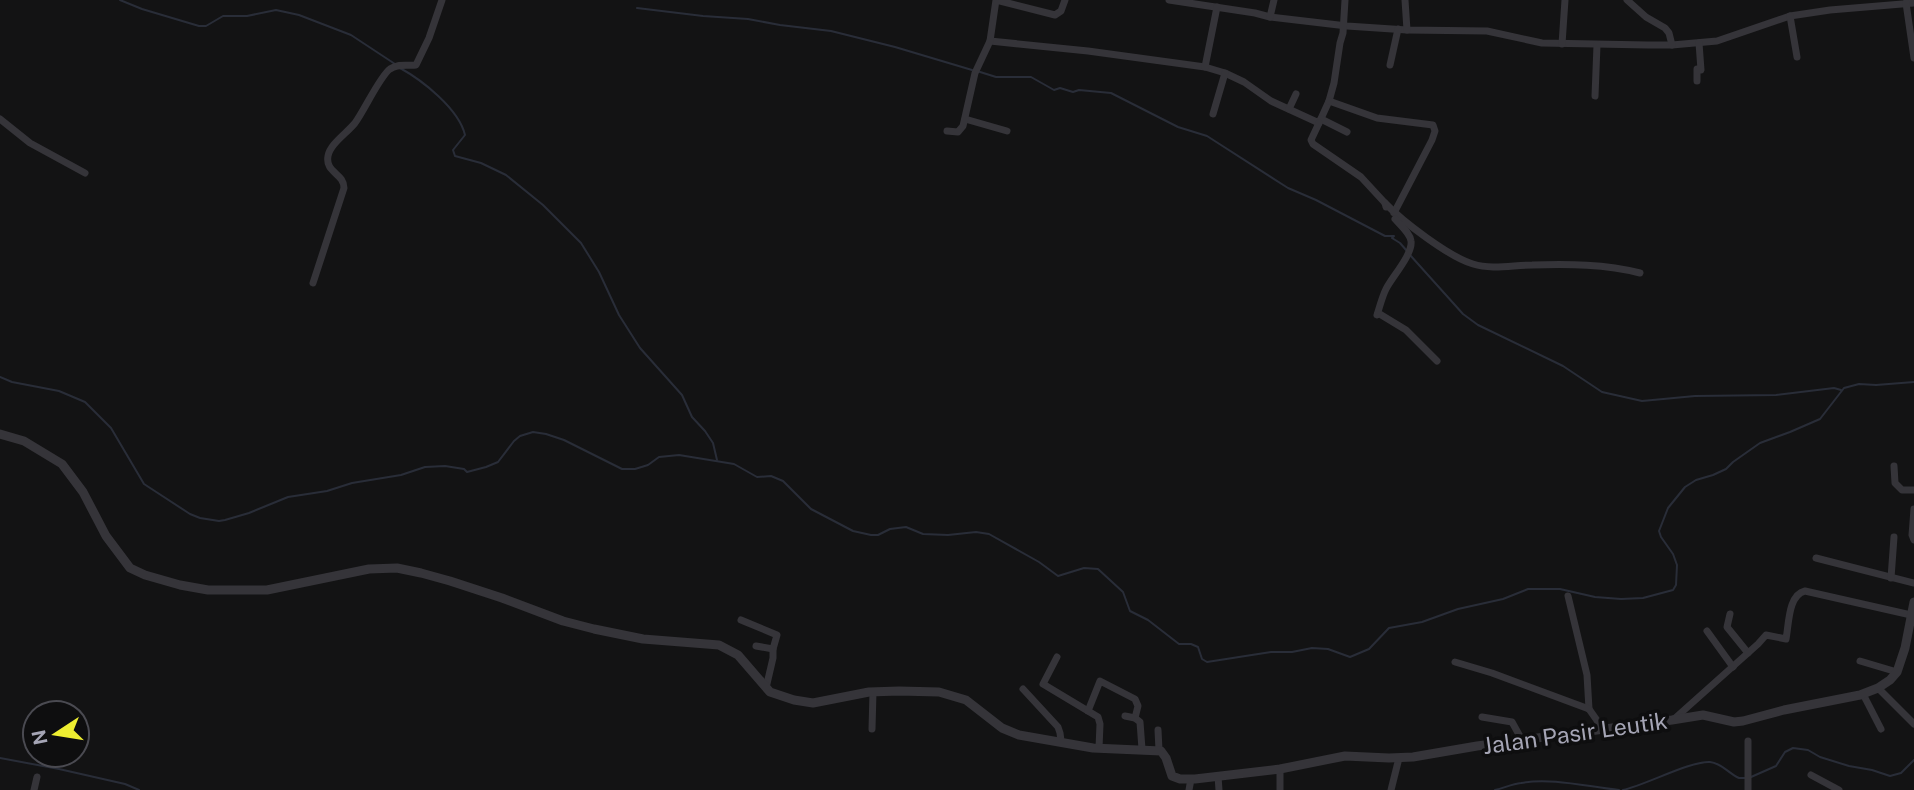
<svg xmlns="http://www.w3.org/2000/svg" width="1914" height="790" viewBox="0 0 1914 790" font-family="'Public Sans',sans-serif">
	<style>
		.lines { fill: none; stroke-linecap: round; stroke-linejoin: round }
		.stream { stroke: #292d38; stroke-width: 2 }
		.minor { stroke: #353439; stroke-width: 7 }
		.tertiary { stroke: #353439; stroke-width: 9 }
		.labels { text-anchor: middle; dominant-baseline: central; stroke-width: 7; stroke-linejoin: round; paint-order: stroke }
		.street-label { font-size: 23px; fill: #a5a5b5; stroke: #0e0e0f }
	</style>
	<rect width="100%" height="100%" fill="#131314"/>
	<g class="lines">
		<g class="stream">
			<polyline points="120,0 142,9 199,26 206,26 223,16 247,16 276,10 299,15 351,35 395,64"/>
			<polyline points="637,8 703,16 748,19 780,25 831,31 895,47 972,70"/>
			<path d="M 400,68 C 422,80 459,109 465,135 L 453,150 L 455,156 L 481,163 L 506,175 L 543,205 L 581,243 L 599,272 L 619,315 L 640,348 L 682,395 L 692,417 L 705,431 L 713,443 L 717,460"/>
			<polyline points="977,71 996,77 1031,77 1054,90 1060,88 1073,92 1079,90 1111,93 1178,127 1207,136 1288,188 1316,200 1385,236 1394,236 1392,238 1400,243 1407,251"/>
			<polyline points="1410,255 1463,314 1478,325 1563,366 1602,392 1642,401 1695,396 1776,395 1834,388 1841,390"/>
			<polyline points="0,377 12,382 59,391 85,402 111,428 144,484 190,514 200,518 219,521 225,520 249,513 288,497 327,491 352,483 401,475 425,467 445,466 464,469 467,472 486,467 498,462 514,441 520,436 533,432 546,434 564,440 622,469 635,469 648,465 659,457 679,455 734,464 757,477 771,476 783,481 811,509 853,531 871,535 878,535 890,529 906,527 923,534 948,535 976,532 989,534 1039,562 1058,576 1084,568 1098,569 1123,592 1130,611 1148,620 1179,644 1191,644 1198,647 1202,659 1207,662 1271,652 1292,652 1312,648 1328,649 1350,657 1369,649 1389,628 1422,622 1458,609 1503,599 1528,589 1560,589 1595,597 1621,599 1643,598 1673,590 1676,585 1677,565 1673,554 1661,537 1659,531 1668,508 1685,487 1696,480 1713,475 1726,469 1733,462 1760,443 1790,432 1820,419 1844,388 1859,384 1876,385 1914,382"/>
			<polyline points="0,758 59,769 125,784 139,790"/>
			<polyline points="1751,777 1776,766 1785,752 1793,748 1808,750 1820,757 1849,766 1872,770 1890,776 1901,773 1914,760"/>
			<path d="M 1495,790 C 1504,788 1512,784 1521,783 C 1551,777 1589,787 1619,790"/>
			<path d="M 1623,790 C 1646,785 1690,761 1710,762 C 1722,763 1729,774 1739,778 L 1746,778"/>
		</g>
		<g class="minor">
			<polyline points="1169,0 1255,13 1270,17 1347,26 1407,30 1487,31 1542,43 1648,45 1672,45 1717,41 1790,16 1830,10 1914,3"/>
			<polyline points="1405,0 1407,30"/>
			<polyline points="1627,0 1646,17 1665,28 1669,33 1672,45"/>
			<polyline points="1906,3 1914,58"/>
			<polyline points="1790,16 1797,57"/>
			<polyline points="1270,17 1274,0"/>
			<polyline points="990,41 1088,51 1205,67 1225,73 1244,82 1271,101 1319,123 1329,101 1334,83 1340,43 1343,33 1345,0"/>
			<polyline points="1562,44 1565,0"/>
			<polyline points="1390,65 1398,29"/>
			<polyline points="1205,67 1217,7"/>
			<polyline points="1697,81 1697,69 1701,70 1699,43"/>
			<polyline points="1595,96 1597,45"/>
			<polyline points="1329,101 1377,118 1433,125 1435,131 1432,140 1394,213"/>
			<polyline points="1289,109 1296,94"/>
			<polyline points="1213,114 1225,73"/>
			<polyline points="0,119 30,143 85,173"/>
			<polyline points="965,119 1007,131"/>
			<polyline points="1321,119 1347,132"/>
			<polyline points="1319,123 1311,140 1313,144 1361,177 1385,203 1386,207"/>
			<polyline points="947,131 958,132 963,126 975,73 990,41 996,0 1055,15 1061,11 1065,0"/>
			<path d="M 1385,203 C 1402,221 1449,257 1473,264 C 1492,270 1513,265 1532,265 C 1569,264 1605,264 1640,273"/>
			<path d="M 313,283 L 344,188 C 344,173 325,173 328,156 C 330,144 347,133 355,123 C 364,111 380,76 390,69 C 399,63 407,66 416,65 L 429,38 L 442,0"/>
			<polyline points="1378,313 1406,330 1437,361"/>
			<path d="M 1377,315 C 1380,306 1382,297 1386,289 C 1392,277 1413,254 1411,241 C 1410,233 1401,226 1395,219"/>
			<polyline points="1894,466 1895,483 1902,490 1914,490"/>
			<polyline points="1914,509 1912,535 1914,540"/>
			<polyline points="1816,558 1914,583"/>
			<polyline points="1891,578 1894,537"/>
			<polyline points="1568,596 1587,675 1589,709"/>
			<polyline points="1730,614 1727,627 1748,653"/>
			<polyline points="741,620 777,635 773,649"/>
			<polyline points="1707,631 1733,667"/>
			<polyline points="756,646 773,649 773,658 766,688"/>
			<polyline points="1057,657 1043,684 1098,717 1100,724 1099,748"/>
			<polyline points="1860,661 1897,672"/>
			<polyline points="1455,662 1492,673 1589,709 1603,729"/>
			<polyline points="1878,688 1914,724"/>
			<polyline points="1023,689 1058,727 1060,733 1061,741"/>
			<polyline points="1863,694 1881,729"/>
			<polyline points="1088,711 1100,681 1135,699 1138,706 1135,718"/>
			<polyline points="1125,716 1135,718 1140,722 1142,749"/>
			<polyline points="1482,717 1512,722 1522,740"/>
			<path d="M 1673,720 L 1758,644 L 1766,635 L 1786,639 C 1789,624 1788,595 1805,591 L 1911,615"/>
			<polyline points="872,729 873,692"/>
			<polyline points="1158,730 1159,750"/>
			<polyline points="1748,741 1748,790"/>
			<polyline points="1280,769 1280,790"/>
			<polyline points="1811,775 1839,790"/>
			<polyline points="1218,776 1219,790"/>
			<polyline points="34,790 37,777"/>
			<polyline points="1189,790 1191,779"/>
			<polyline points="1391,790 1399,758"/>
		</g>
		<polyline class="tertiary" points="0,434 24,441 62,464 83,492 106,536 130,568 145,575 180,585 208,590 267,590 369,569 397,568 421,573 450,581 502,598 563,621 594,629 643,639 719,645 738,655 770,692 794,700 813,703 869,692 899,691 939,692 966,700 1002,728 1019,735 1093,748 1161,751 1166,758 1172,776 1180,779 1195,779 1280,769 1345,756 1389,758 1413,757 1477,746 1672,720 1703,715 1734,722 1743,721 1784,710 1860,695 1878,688 1890,680 1897,672 1905,648 1914,602"/>
	</g>
	<g class="labels">
		<g class="street-label">
			<text transform="translate(1575 733) rotate(-8)">Jalan Pasir Leutik</text>
		</g>
	</g>
	<g transform="translate(56 734) rotate(258)"><circle r="33" fill="#0e0e0f" stroke="#4a4a51" stroke-width="2"/>
	<path d="M0-5L12 26L0 18L-12 26Z" fill="#eeee31"/>
	<text y="-10" font-size="19" font-weight="bold" text-anchor="middle" fill="#a5a5b5">N</text>
	</g>
</svg>
